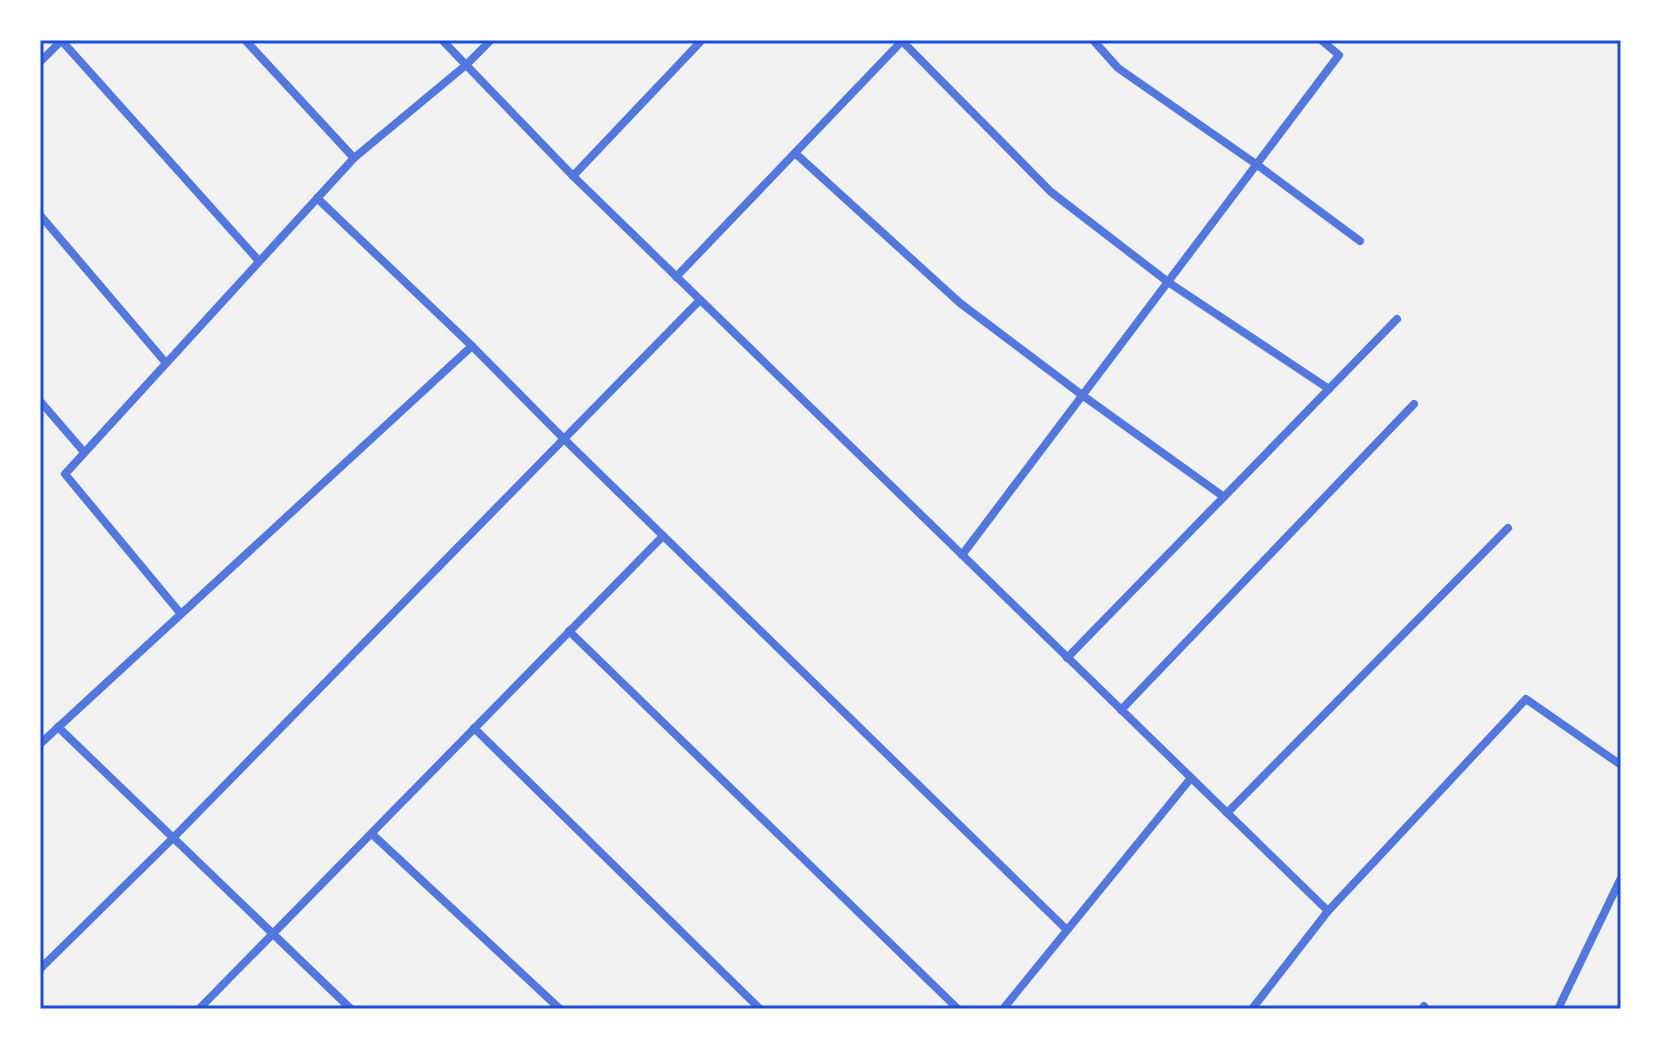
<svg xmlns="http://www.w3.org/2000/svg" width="1661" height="1049" viewBox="0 0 1661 1049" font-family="'Asap Condensed',sans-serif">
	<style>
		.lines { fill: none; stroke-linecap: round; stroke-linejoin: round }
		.minor { stroke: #5277de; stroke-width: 8 }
		.neatline { fill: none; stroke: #1d4ed8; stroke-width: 3 }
	</style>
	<rect width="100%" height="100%" fill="#f2f2f2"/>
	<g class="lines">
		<g class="minor">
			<polyline points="61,40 259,261"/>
			<polyline points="245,40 354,158"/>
			<polyline points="442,40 573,176 1328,911"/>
			<polyline points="1093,40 1118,68 1256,164 1360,241"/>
			<polyline points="902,41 1051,192 1168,282 1329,389"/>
			<polyline points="40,62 62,40"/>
			<polyline points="795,153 960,303 1082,395 1224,497"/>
			<polyline points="573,176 702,40"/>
			<polyline points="317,198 472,346"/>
			<polyline points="40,215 166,363"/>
			<polyline points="676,277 903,40"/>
			<polyline points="40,401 84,452"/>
			<polyline points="962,555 1339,55 1321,40"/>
			<polyline points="181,614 65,474 354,158 466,65 491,40"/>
			<polyline points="569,631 958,1009"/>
			<polyline points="1067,658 1397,319"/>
			<polyline points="1121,710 1414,404"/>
			<polyline points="58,727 351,1009"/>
			<polyline points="474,728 760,1009"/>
			<polyline points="40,744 472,346 564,439 1067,930"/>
			<polyline points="1227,813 1508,528"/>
			<polyline points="372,834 560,1009"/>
			<polyline points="40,969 173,838 700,300"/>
			<polyline points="199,1009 663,536"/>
			<polyline points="1003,1009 1191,778"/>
			<polyline points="1252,1009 1328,911 1526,699 1621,765"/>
			<polyline points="1422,1009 1424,1006"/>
			<polyline points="1558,1009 1621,878"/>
		</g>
	</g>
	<rect width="1661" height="1049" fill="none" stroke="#ffffff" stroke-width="84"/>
	<rect x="42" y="42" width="1577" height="965" class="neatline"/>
</svg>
